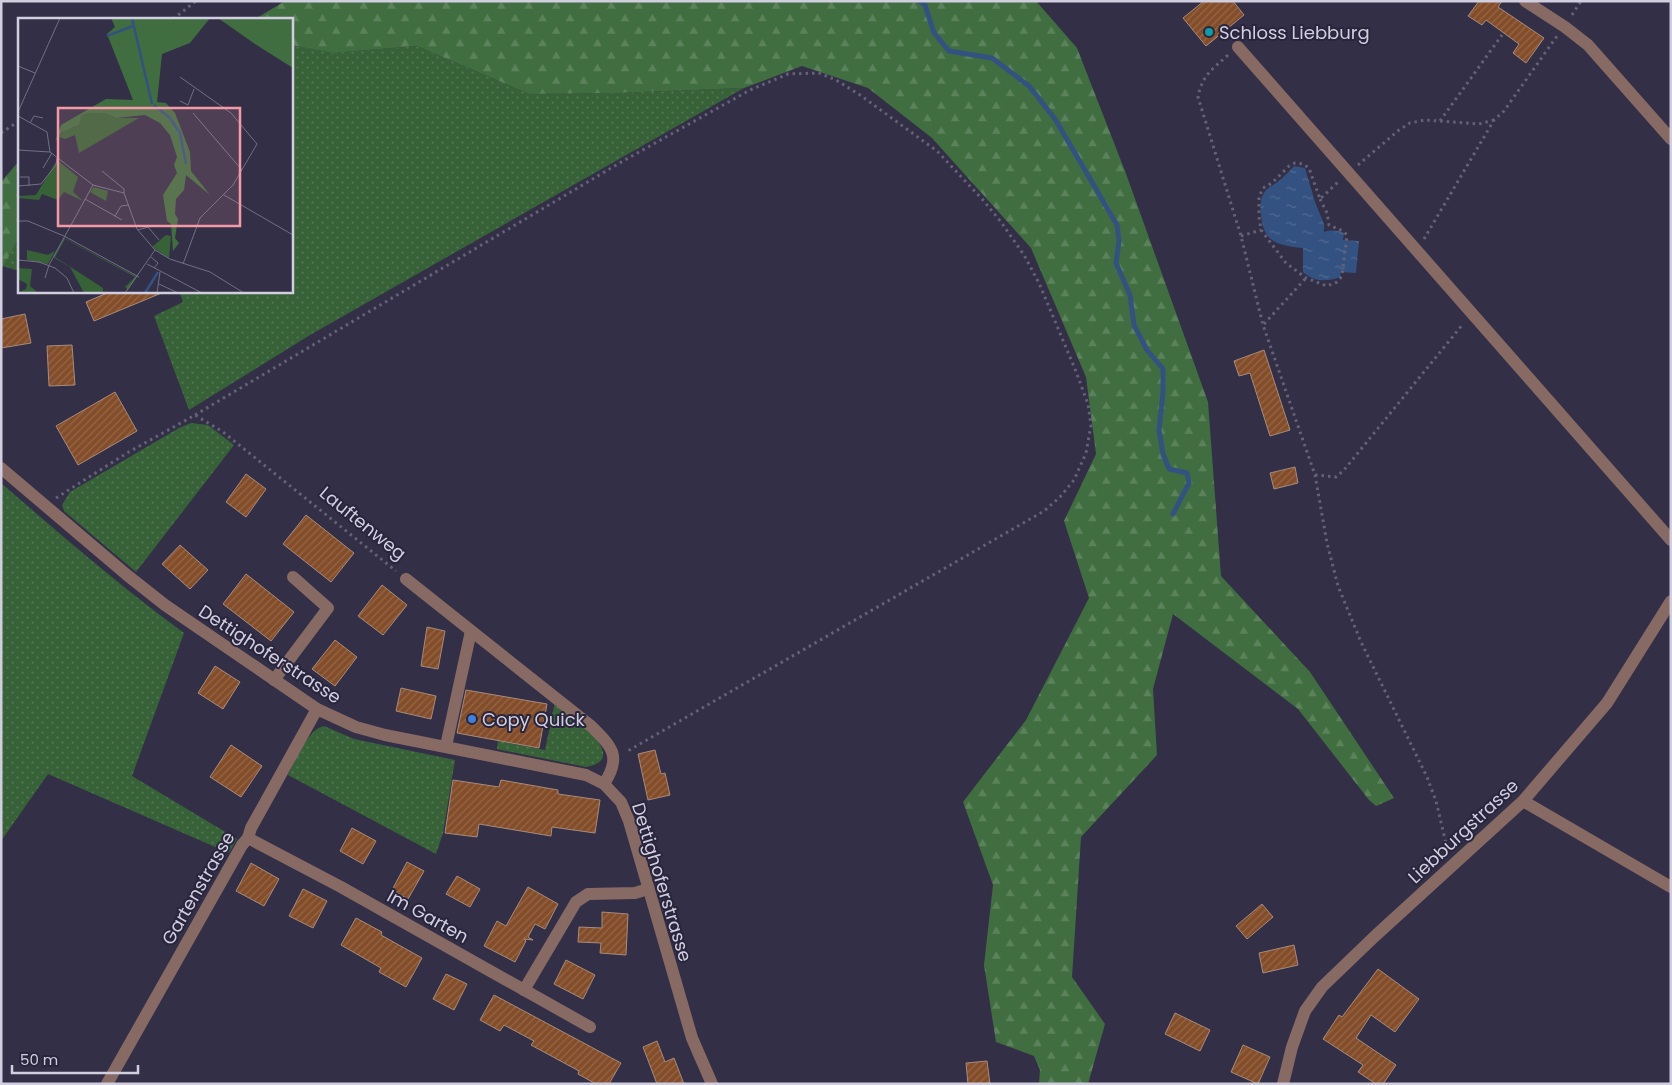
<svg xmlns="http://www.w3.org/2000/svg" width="1672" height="1085" viewBox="0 0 1672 1085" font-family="Poppins,sans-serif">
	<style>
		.grass { fill: url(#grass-dots) }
		.forest { fill: url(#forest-firs) }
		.water { fill: url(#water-ripples) }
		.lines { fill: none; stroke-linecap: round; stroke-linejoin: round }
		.stream { stroke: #345281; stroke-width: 5 }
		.building { fill: url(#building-hatch); stroke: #a88b7a }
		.path { stroke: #656278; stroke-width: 3; stroke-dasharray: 2.5 4; stroke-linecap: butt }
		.minor { stroke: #886a65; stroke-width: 12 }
		.culture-dot { fill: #0f9aa8; stroke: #29253d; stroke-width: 2 }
		.shop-dot { fill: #3f7fe0; stroke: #29253d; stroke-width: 2 }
		.labels { text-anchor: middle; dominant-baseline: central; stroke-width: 4; stroke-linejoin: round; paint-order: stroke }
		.poi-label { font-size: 18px; fill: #d1cfdf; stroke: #29253d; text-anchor: start }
		.street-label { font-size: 18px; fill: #d1cfdf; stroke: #29253d }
		.inset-river { fill: none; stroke: #345281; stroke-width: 2.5 }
		.inset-road { fill: none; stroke: #726f84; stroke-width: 1 }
		.view { fill: #f49aa6; fill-opacity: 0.15; stroke: #f49aa6; stroke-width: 2.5 }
		.inset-edge { fill: none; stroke: #d1cfdf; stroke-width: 2.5 }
	</style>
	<defs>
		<pattern id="grass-dots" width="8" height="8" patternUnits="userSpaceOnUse" patternTransform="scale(1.25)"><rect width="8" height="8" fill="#376238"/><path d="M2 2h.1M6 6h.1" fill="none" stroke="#537754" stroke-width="1.8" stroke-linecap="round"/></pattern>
		<pattern id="forest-firs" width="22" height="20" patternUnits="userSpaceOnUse" patternTransform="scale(1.25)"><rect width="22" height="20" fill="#406e40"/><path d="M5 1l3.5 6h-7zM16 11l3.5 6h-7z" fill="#5b825b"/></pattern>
		<pattern id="water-ripples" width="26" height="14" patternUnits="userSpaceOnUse" patternTransform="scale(1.25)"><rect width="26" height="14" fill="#345281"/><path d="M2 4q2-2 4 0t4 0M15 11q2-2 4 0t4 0" fill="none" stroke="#506a92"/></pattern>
		<pattern id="building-hatch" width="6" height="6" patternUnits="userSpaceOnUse" patternTransform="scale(1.25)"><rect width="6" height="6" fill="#834d2a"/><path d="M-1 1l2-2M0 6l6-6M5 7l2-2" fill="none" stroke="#946648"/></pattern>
	</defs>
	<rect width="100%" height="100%" fill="#332f47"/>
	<g class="grass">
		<polygon points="291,45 332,53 417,46 529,94 616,93 744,88 310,335 189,410 154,316 183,302 179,291 291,291"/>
		<polygon points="19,238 19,271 3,266"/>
		<polygon points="191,423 208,425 234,445 136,572 64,511 62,505 70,492 179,428"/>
		<path d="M 1,483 C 61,535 121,587 184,633 L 132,776 L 237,839 L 229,853 L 48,774 L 1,841 Z"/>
		<path d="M 555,702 C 568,713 634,759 586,767 L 497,749 L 498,741 L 545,750 Z"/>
		<path d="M 324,726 L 354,739 L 455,760 L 443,833 L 436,854 L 288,775 C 295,761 308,729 324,726 Z"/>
	</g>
	<g class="forest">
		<polygon points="285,1 1036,1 1077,48 1125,171 1208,402 1221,576 1310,672 1394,798 1376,806 1369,800 1298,709 1173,614 1153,689 1157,755 1081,837 1072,977 1105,1024 1088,1084 1039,1084 1040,1070 1034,1056 996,1042 984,965 993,885 963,802 1026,720 1089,598 1064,521 1096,454 1086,377 1031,248 932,138 868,88 802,66 744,88 616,93 529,94 417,46 332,53 291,45 291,19 255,19"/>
		<polygon points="19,161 19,238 1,270 1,182"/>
	</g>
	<path class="water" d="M 1294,166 L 1305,168 L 1315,202 L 1324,224 L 1324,232 C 1331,230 1336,230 1344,233 L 1343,240 L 1359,241 L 1356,273 L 1341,272 L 1340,277 C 1326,282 1314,282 1303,272 L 1303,248 C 1278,245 1263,243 1261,214 C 1260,208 1260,200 1263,195 C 1266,187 1275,185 1280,180 C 1285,176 1289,171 1294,166 Z"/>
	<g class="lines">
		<polyline class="stream" points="919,1 925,5 934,33 949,51 992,58 1029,86 1055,119 1117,225 1119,241 1116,263 1130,295 1134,325 1147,350 1163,369 1163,393 1159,430 1163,454 1169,469 1187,473 1189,483 1173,514"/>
	</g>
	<g class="building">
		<polygon points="1204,1 1233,1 1244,15 1206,46 1183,18"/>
		<polygon points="1479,1 1502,1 1498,7 1544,38 1526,63 1513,53 1519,44 1486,20 1482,25 1468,16"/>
		<polygon points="112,291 164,291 164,292 94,321 86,302"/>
		<polygon points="25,314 31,343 1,348 1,319"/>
		<polygon points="72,345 75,385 49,386 47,346"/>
		<polygon points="1264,350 1290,430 1270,436 1250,373 1239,376 1234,361"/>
		<polygon points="115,392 137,431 78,465 56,426"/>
		<polygon points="1295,467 1298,483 1274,489 1270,473"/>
		<polygon points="246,474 266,489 246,517 226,502"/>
		<polygon points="306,515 354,553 331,582 283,544"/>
		<polygon points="180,545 208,570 190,589 162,564"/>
		<polygon points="246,574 294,612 271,641 223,604"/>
		<polygon points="382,585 407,605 383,635 358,616"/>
		<polygon points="427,627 445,631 438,669 421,666"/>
		<polygon points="335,640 357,657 335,686 312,669"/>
		<polygon points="215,666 240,682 223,709 198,693"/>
		<polygon points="401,688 436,696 431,719 396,711"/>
		<polygon points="466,690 547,704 539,748 457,733"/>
		<polygon points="231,745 262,766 241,797 210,777"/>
		<polygon points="655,750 661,774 665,773 670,795 648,800 638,754"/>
		<polygon points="453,780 499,787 501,780 558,790 558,794 600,800 595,833 552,827 551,836 479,824 477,837 445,833"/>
		<polygon points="352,828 376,841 363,864 340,851"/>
		<polygon points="407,862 424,871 408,899 392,890"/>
		<polygon points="251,863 279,879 264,906 236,891"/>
		<polygon points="457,876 480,889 470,907 446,894"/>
		<polygon points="528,887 558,904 545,929 535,924 528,937 533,940 524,939 526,941 515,962 484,946 497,921 506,926"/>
		<polygon points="303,889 327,901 313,928 289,916"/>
		<polygon points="1262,904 1273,917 1247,939 1236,926"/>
		<polygon points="602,912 628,914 626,955 600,953 601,943 578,942 579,927 602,928"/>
		<polygon points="356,918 382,932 381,935 422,958 406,987 379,972 381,968 341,945"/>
		<polygon points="1294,945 1298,965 1263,973 1259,953"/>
		<polygon points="566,960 595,975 583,999 554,984"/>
		<polygon points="1378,969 1419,999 1395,1032 1371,1015 1356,1038 1396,1065 1383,1084 1376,1084 1358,1072 1363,1065 1323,1039 1339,1015 1342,1017"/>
		<polygon points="446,974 467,984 454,1010 433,999"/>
		<polygon points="494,995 621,1063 609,1084 596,1084 578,1074 579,1071 531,1045 534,1041 504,1025 500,1031 480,1020"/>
		<polygon points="1175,1013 1210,1030 1200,1051 1165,1034"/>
		<polygon points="657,1041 665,1062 674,1058 684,1084 657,1084 643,1047"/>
		<polygon points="1243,1045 1270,1057 1258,1084 1231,1072"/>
		<polygon points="987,1061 990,1084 968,1084 966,1063"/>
	</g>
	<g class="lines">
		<g class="path">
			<polyline points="1572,15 1581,1"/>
			<polyline points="173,19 196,1"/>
			<path d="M 1228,55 C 1213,69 1202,75 1198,97 L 1241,236 L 1263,325 L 1315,475 L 1327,543 L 1338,586 L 1361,642 L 1427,777 L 1436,801 L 1448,852"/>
			<polyline points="1440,121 1502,35"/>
			<polyline points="1,133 19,121"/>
			<polyline points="1358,165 1399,130 1410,123 1425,120 1479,124 1494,120"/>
			<polyline points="1320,199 1327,213 1329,225 1343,231 1347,235 1342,276 1337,282 1327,286 1306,278 1286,263 1261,230 1259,217 1259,197 1263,188 1272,183 1289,166 1295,163 1303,164 1309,168 1320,199 1338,182"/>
			<polyline points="1241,236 1261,230"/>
			<polyline points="1424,239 1494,120 1504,111 1557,36"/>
			<polyline points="1264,324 1306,278"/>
			<polyline points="195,415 623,161 750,90 788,74 819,73 836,80 860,95 937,151 983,200 1001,222 1024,255 1039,283 1075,369 1088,404 1091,425 1086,453 1074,480 1060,497 1044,511 626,752"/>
			<polyline points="1315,475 1336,477 1344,470 1463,324"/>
			<polyline points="56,498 127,453 195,415 223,432 396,571"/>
		</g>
		<g class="minor">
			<polyline points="1525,1 1565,27 1588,45 1671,139"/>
			<polyline points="1238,47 1671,540"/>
			<polyline points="1,468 127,575 165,605 317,709 356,727 385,735 586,775 604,784 621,802 629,821 692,1038 712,1084"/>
			<path d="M 406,579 L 591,726 C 612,747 622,756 604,784"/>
			<polyline points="274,680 328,608 293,577"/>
			<polyline points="446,746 471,631"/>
			<polyline points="1523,801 1671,887"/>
			<polyline points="248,838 341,887 590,1027"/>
			<polyline points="524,990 576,902 588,894 635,893 648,889"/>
			<polyline points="107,1084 242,845 248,838 251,828 317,709"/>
			<polyline points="1283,1084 1292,1047 1305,1011 1322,987 1374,937 1523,801 1607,703 1671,601"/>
		</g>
	</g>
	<circle class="culture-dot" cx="1209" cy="32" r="5"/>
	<circle class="shop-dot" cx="472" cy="719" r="5"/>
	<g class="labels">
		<g class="poi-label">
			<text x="1219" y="32">Schloss Liebburg</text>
			<text x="482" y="719">Copy Quick</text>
		</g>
		<g class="street-label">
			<text transform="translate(363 523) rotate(39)">Lauftenweg</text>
			<text transform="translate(270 654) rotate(33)">Dettighoferstrasse</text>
			<text transform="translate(1463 831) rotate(-43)">Liebburgstrasse</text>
			<text transform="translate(662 882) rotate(73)">Dettighoferstrasse</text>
			<text transform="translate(198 888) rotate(-60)">Gartenstrasse</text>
			<text transform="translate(428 916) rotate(29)">Im Garten</text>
		</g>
	</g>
	<g transform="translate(18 18)">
		<rect width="275" height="275" fill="#332f47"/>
		<path d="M 71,95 L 86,95 L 98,100 L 121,100 L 61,135 L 57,117 L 47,121 L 41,119 L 46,112 L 57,109 L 63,98 ZM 39,142 L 60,159 L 55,174 L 65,183 L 46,174 L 40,182 L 24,176 L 21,182 L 0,180 L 0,178 L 18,177 ZM 76,169 L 90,173 L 88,183 L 72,174 ZM 148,217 L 153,218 L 151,240 L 134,229 ZM 46,220 L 119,259 L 110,272 L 107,269 L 117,259 L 47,221 L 37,239 L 85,270 L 85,275 L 66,275 L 52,249 L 35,239 ZM 9,232 L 30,237 L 37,233 L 30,246 L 9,242 ZM 0,250 L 14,251 L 12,268 L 19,274 L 1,274 L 8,271 L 9,266 L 0,261 Z" fill="#376238"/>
		<path d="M 93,0 L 192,0 L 172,25 L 144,36 L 139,84 L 148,85 L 157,95 L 172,134 L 173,153 L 192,177 L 168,157 L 166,172 L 158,181 L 157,196 L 160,201 L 157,220 L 161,225 L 155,233 L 153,206 L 149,203 L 145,177 L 159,155 L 156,147 L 159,139 L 152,117 L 142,105 L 127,97 L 98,100 L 86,95 L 71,95 L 63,98 L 61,107 L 44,114 L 37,124 L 43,107 L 88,81 L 115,82 L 89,16 L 97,9 ZM 200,0 L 275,0 L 275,50 L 237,26 Z" fill="#406e40"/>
		<path class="inset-river" d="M 114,0 L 134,86M 89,18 L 115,8M 136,87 L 152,100 L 162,115 L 168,146M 127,275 L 140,254"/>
		<path class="inset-road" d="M 0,48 L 17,55M 162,59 L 213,95 L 239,126 L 215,167 L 182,200 L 165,246M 162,83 L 170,87 L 176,71M 0,94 L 42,0M 175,95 L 224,152M 0,98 L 29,114 L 32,134M 12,105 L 16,98 L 25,100M 0,132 L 32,134 L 75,167 L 106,175 L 119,211 L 137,232 L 152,241 L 192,254 L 226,275M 25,150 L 34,135M 84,153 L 106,171 L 106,175M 2,159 L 11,159 L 11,168M 0,168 L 23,166 L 38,147 L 39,140M 206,177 L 275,217M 67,181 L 104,202M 97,198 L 103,188 L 111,187M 0,203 L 10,203 L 46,218 L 121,259M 120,212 L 130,209 L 141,222M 133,239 L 140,245 L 136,250M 0,242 L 21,244 L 37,250 L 49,260 L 56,275M 129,246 L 184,275M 27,260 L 31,247 L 75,167M 141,266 L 160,275M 107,275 L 137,232M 139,275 L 142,254"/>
		<path class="view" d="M 40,90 L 222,90 L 222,208 L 40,208 Z"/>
		<rect width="275" height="275" class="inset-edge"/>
	</g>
	<rect width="1672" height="1085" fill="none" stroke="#d1cfdf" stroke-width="5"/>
	<path d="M12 1065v8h126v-8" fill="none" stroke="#d1cfdf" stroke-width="2.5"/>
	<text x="20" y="1065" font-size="15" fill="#d1cfdf" stroke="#29253d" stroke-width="4" paint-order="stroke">50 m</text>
</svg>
